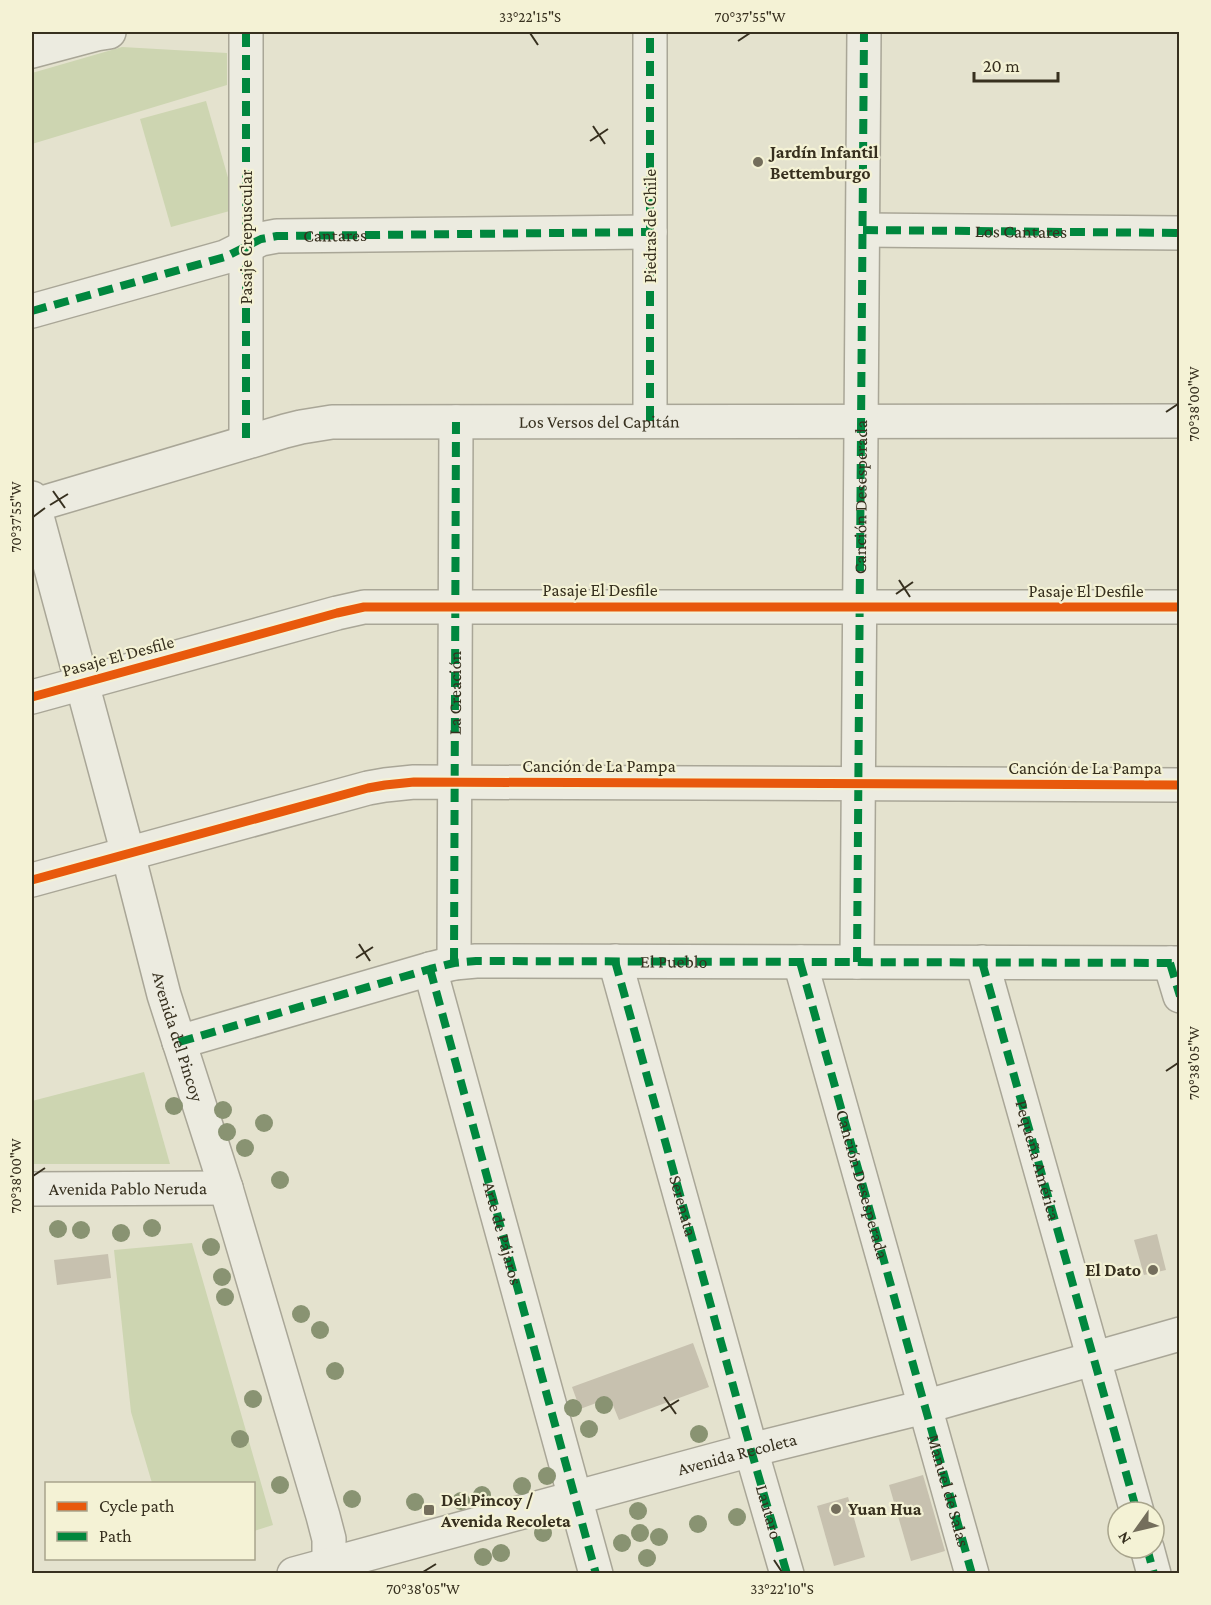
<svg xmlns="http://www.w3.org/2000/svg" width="1211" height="1605" viewBox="0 0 1211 1605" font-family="'Crimson Pro',serif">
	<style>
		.green { fill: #cdd5b1 }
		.building { fill: #c7c1af }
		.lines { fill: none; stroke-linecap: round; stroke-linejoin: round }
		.minor-casing { stroke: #a9a697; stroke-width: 36 }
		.minor { stroke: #ecebe0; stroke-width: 33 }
		.quiet { stroke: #00873e; stroke-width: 8; stroke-dasharray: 15 8; stroke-linecap: butt }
		.cycleway-casing { stroke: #f4f2d5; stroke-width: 13 }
		.cycleway { stroke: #e8590c; stroke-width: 9 }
		.tree { fill: #899372 }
		.ticks { fill: none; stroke: #37301f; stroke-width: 2 }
		.poi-dot { fill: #746e5c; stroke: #f4f2d5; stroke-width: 2 }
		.labels { text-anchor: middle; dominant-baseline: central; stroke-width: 4.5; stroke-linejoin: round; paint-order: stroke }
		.poi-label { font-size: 18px; font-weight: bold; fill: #37301f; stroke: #f4f2d5; text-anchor: start }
		.street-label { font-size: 18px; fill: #37301f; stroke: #f4f2d5 }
		.neatline { fill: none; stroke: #37301f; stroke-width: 2 }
		.ticks-label { font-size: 15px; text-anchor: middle; fill: #37301f }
	</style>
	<rect width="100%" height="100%" fill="#e4e2ce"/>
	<g class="green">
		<polygon points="122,47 227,53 227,85 32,144 32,73"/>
		<polygon points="206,101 237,209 171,227 140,119"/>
		<polygon points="144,1072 170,1164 32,1164 32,1101"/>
		<polygon points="192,1243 273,1525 254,1531 254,1484 152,1483 131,1412 114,1250"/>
	</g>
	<g class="building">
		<polygon points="1157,1234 1166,1270 1144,1275 1134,1240"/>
		<polygon points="108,1254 111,1278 57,1285 54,1260"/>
		<polygon points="693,1343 709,1387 619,1420 610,1398 580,1409 572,1387"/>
		<polygon points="923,1475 945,1551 911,1561 889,1485"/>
		<polygon points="848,1497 865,1557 834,1566 817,1506"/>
	</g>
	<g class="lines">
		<g class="minor-casing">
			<g id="minor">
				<polyline points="246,32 246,442"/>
				<polyline points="32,51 96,34 109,32"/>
				<polyline points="863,230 1180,233"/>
				<path id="s1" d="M 32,311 L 225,257 L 261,239 L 277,236 L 650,232"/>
				<polyline points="650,421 650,32"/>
				<path id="s2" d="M 32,498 L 128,854 L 164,995 L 226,1188 L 323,1516 L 329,1539 L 329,1574"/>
				<path id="s3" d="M 32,506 L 285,431 L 301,427 L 332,422 L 1180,421"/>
				<polyline points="32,697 337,613 364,607 1180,607"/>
				<polyline points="32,880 368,788 385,785 414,782 1180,785"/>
				<polyline points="615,961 751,1450 787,1574"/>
				<path id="s4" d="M 800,962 L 972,1574"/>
				<path id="s5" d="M 857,962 L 864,32"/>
				<polyline points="982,962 1137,1512"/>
				<polyline points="454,963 456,422"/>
				<polyline points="1170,963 1180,996"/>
				<polyline points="430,969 596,1574"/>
				<path id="s6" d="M 179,1042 L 430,969 L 454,963 L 476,961 L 1180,963"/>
				<path id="s7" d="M 32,1189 L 226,1188"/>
				<polyline points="1147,1548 1154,1574"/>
				<path id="s8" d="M 294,1574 L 751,1450 L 924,1407 L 1180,1334"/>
			</g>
		</g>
		<use href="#minor" class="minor"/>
		<g class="quiet">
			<polyline points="246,32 246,442"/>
			<path id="s9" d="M 863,230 L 1180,233"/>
			<polyline points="32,311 225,257 261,239 277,236 650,232"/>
			<polyline points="650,421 650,32"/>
			<polyline points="32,506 34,506"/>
			<path id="s10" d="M 615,961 L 751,1450 L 787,1574"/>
			<polyline points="800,962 972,1574"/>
			<polyline points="857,962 864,32"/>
			<path id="s11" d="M 982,962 L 1137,1512"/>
			<path id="s12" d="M 454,963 L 456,422"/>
			<polyline points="1170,963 1180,996"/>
			<path id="s13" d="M 430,969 L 596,1574"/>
			<polyline points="179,1042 430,969 454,963 476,961 1180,963"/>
			<polyline points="1147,1548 1154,1574"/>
		</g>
		<g class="cycleway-casing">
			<g id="cycleway">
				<polyline points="32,697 337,613 364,607 1180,607"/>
				<polyline points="32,880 368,788 385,785 414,782 1180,785"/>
			</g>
		</g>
		<use href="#cycleway" class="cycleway"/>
	</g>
	<g class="tree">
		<circle cx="174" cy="1106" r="9"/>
		<circle cx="223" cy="1110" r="9"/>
		<circle cx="264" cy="1123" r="9"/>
		<circle cx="227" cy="1132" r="9"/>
		<circle cx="245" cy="1148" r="9"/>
		<circle cx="280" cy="1180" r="9"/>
		<circle cx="152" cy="1228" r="9"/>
		<circle cx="58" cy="1229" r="9"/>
		<circle cx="81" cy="1230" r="9"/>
		<circle cx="121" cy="1233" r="9"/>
		<circle cx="211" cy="1247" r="9"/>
		<circle cx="222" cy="1277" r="9"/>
		<circle cx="225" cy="1297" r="9"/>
		<circle cx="301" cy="1314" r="9"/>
		<circle cx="320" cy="1330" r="9"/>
		<circle cx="335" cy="1371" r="9"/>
		<circle cx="253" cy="1399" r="9"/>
		<circle cx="604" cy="1405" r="9"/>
		<circle cx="573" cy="1408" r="9"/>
		<circle cx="589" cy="1429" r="9"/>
		<circle cx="699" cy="1434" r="9"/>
		<circle cx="240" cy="1439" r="9"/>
		<circle cx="547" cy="1476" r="9"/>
		<circle cx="280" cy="1485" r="9"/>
		<circle cx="522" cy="1486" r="9"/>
		<circle cx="482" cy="1495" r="9"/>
		<circle cx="352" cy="1499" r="9"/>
		<circle cx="461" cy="1501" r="9"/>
		<circle cx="415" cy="1502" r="9"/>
		<circle cx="638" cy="1511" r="9"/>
		<circle cx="737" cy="1517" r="9"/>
		<circle cx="698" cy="1524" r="9"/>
		<circle cx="543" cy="1533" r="9"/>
		<circle cx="640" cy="1533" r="9"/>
		<circle cx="659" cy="1537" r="9"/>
		<circle cx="622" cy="1543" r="9"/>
		<circle cx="501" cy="1553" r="9"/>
		<circle cx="483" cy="1557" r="9"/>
		<circle cx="647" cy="1558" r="9"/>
	</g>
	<path class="ticks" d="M 530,33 L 538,45M 738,41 L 750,33M 593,126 L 605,144M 590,141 L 608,129M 1166,412 L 1178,404M 53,491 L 65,508M 50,505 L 68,494M 33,517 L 45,508M 899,580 L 910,597M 896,594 L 913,582M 359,944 L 370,961M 356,958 L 373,947M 1166,1071 L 1178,1063M 33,1176 L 45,1168M 664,1397 L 676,1414M 661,1411 L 679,1400M 774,1560 L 782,1572M 423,1572 L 436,1564"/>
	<g class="poi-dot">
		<circle cx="758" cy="162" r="6"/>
		<circle cx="1153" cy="1270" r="6"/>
		<circle cx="836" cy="1509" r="6"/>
		<rect x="423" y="1504" width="12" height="12" rx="3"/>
	</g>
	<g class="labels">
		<g class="poi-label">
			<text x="770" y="152">Jardín Infantil<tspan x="770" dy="21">Bettemburgo</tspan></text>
			<text x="1141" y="1270" text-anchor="end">El Dato</text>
			<text x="441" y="1500">Del Pincoy /<tspan x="441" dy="21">Avenida Recoleta</tspan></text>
			<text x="848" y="1509">Yuan Hua</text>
		</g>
		<g class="street-label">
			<text transform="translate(650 226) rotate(-90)">Piedras de Chile</text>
			<text stroke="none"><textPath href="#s9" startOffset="158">Los Cantares</textPath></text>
			<text stroke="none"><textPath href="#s1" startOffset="315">Cantares</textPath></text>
			<text transform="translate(246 237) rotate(-90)">Pasaje Crepuscular</text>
			<text stroke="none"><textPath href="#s3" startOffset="579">Los Versos del Capitán</textPath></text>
			<text stroke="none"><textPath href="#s5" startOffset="465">Canción Desesperada</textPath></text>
			<text x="600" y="590">Pasaje El Desfile</text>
			<text x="1086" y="591">Pasaje El Desfile</text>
			<text transform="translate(118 656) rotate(-15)">Pasaje El Desfile</text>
			<text stroke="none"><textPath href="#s12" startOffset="270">La Creación</textPath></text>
			<text x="599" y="766">Canción de La Pampa</text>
			<text x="1085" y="768">Canción de La Pampa</text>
			<text stroke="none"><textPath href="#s6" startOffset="506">El Pueblo</textPath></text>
			<text stroke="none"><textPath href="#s2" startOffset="558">Avenida del Pincoy</textPath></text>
			<text stroke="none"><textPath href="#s11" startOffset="206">Pequeña América</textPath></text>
			<text stroke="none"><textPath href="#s4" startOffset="231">Canción Desesperada</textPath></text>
			<text stroke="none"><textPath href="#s7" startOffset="96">Avenida Pablo Neruda</textPath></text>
			<text stroke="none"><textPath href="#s10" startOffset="254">Serenata</textPath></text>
			<text stroke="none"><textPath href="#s13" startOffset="274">Arte de Pájaros</textPath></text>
			<text stroke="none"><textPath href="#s8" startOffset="459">Avenida Recoleta</textPath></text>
			<text stroke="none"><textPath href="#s4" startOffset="549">Manuel de Salas</textPath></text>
			<text stroke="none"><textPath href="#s10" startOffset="572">Lautaro</textPath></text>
		</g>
	</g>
	<rect width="1211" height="1605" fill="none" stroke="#f4f2d5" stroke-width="66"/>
	<rect x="45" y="1482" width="210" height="78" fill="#f4f2d5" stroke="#a8a48c" stroke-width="1.5"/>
	<rect x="57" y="1502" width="30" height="9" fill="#e8590c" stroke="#a8a48c" stroke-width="1.5"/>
	<text x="99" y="1512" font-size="18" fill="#37301f">Cycle path</text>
	<rect x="57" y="1532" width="30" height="9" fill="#00873e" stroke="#a8a48c" stroke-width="1.5"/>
	<text x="99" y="1542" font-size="18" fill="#37301f">Path</text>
	<g transform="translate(1136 1530) rotate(236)"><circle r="28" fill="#f4f2d5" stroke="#a8a48c" stroke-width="1.5"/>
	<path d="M0-4.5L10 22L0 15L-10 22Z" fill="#746e5c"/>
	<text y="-9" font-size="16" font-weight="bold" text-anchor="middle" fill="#37301f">N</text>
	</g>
	<path d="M974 72v9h84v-9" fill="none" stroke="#37301f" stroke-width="3"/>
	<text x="983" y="72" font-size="18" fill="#37301f" stroke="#f4f2d5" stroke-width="4.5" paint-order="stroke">20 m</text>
	<rect x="33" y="33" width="1145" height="1539" class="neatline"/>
	<g class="ticks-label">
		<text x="530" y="22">33°22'15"S</text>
		<text x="750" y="22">70°37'55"W</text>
		<text transform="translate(1194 404) rotate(-90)" y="5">70°38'00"W</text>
		<text transform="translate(16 517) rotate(-90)" y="5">70°37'55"W</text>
		<text transform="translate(1194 1063) rotate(-90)" y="5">70°38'05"W</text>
		<text transform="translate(16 1176) rotate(-90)" y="5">70°38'00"W</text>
		<text x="423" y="1594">70°38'05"W</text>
		<text x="782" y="1594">33°22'10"S</text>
	</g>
</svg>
